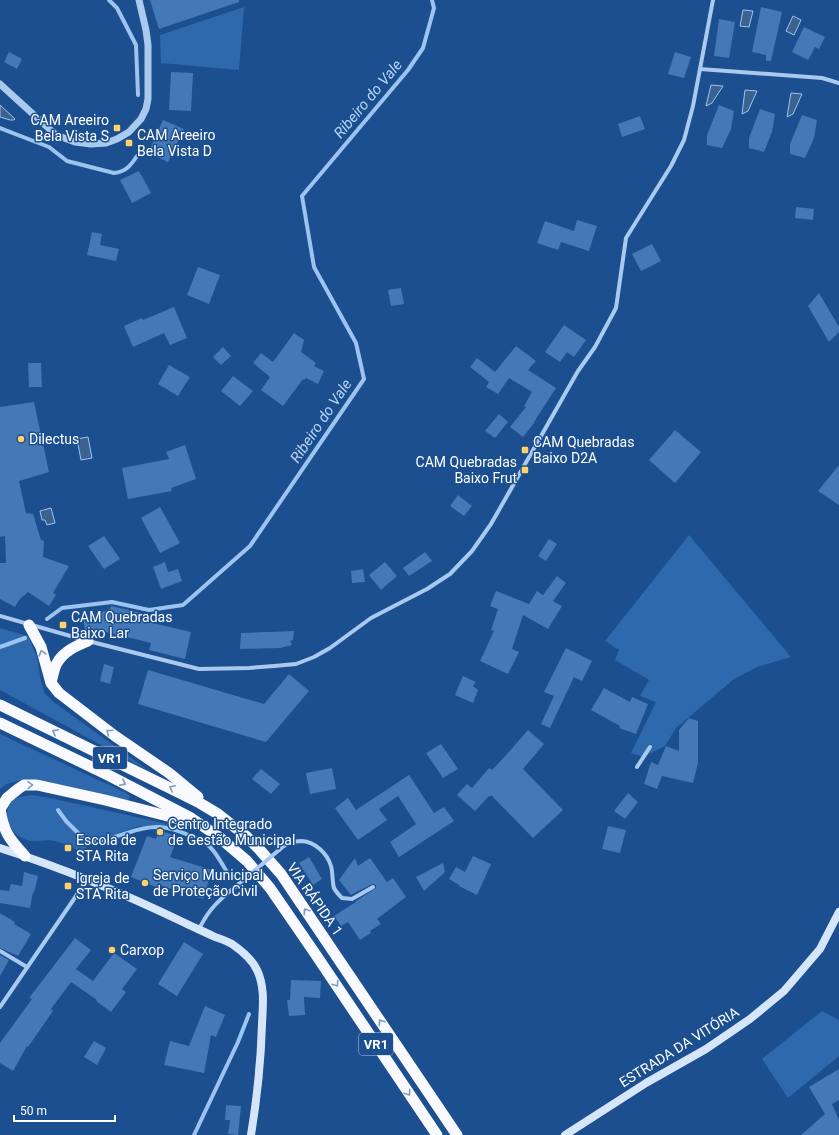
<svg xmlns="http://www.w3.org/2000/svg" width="839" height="1135" viewBox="0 0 839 1135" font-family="Roboto,sans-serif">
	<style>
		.green { fill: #2e69ad }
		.water { fill: #3c6290; stroke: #9cc4f0 }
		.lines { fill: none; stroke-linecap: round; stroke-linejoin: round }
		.stream { stroke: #9cc4f0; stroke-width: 4 }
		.building { fill: #4478b7 }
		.minor { stroke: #a9c9ee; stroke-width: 4 }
		.tertiary { stroke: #a9c9ee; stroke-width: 7 }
		.secondary { stroke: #d6e6fa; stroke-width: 8 }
		.trunk { stroke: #f8faff; stroke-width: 11 }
		.minor-bridge { stroke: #a9c9ee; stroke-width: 4 }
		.oneway { stroke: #7e9cc1 }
		.poi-dot { fill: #ffd166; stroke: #1b4f8f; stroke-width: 1.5 }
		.labels { text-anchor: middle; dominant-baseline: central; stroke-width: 3; stroke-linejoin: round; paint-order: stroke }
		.shield { fill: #1b4f8f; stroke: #bbcadd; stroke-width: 1 }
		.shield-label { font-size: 13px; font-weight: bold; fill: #fff }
		.poi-label { font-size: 14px; fill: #fff; stroke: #1b4f8f; text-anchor: start }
		.street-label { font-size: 14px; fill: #fff; stroke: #1b4f8f }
		.water-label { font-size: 15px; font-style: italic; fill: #b5d3f5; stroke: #1b4f8f }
	</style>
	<rect width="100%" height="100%" fill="#1b4f8f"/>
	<g class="green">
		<polygon points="244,7 239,70 161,63 160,35"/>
		<polygon points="689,535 791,657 757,667 734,679 676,728 665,746 643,757 631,753 656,702 640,696 649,680 615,660 619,650 605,641"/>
		<polygon points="0,628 28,636 37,657 41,682 45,694 55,703 149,771 0,690"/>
		<path d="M 0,734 L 124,792 L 130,796 L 128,801 L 27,780 C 16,781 8,782 0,789 Z"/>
		<path d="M 32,795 L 50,798 L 168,824 L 168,825 L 140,826 L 124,831 L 106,839 L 88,841 L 84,853 C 74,849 65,844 55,841 C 44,838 34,845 22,838 C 16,835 12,830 9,825 C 5,816 7,802 17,798 C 21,796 27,796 32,795 Z"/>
		<polygon points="822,1011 839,1020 839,1056 788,1098 762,1059"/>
	</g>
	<g class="water">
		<polygon points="743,10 753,11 749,27 740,26"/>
		<polygon points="793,16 801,20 794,35 786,31"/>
		<polygon points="711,85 723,86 712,103 706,106"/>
		<polygon points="745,90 757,91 748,111 742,114"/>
		<polygon points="791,93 802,94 793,114 787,117"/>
		<polygon points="0,105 15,119 14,120 10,120 0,117"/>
		<polygon points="88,437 92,458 81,460 77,439"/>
		<polygon points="51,508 55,523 47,525 45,520 42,520 40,511"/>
	</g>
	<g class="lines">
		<g class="stream">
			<polyline points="109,0 117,8 136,45 138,95"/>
			<path d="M 0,128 L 49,147 L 67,161 L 114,173 C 126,172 131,165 137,156"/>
			<polyline points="47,619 62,608 112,602 149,610 183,605 250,546 364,379 356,343 314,267 302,196 408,70 423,48 434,8 432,0"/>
			<polyline points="0,647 25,638"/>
			<path d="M 58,810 L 66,821 L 85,840 C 99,844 113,837 127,833 C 153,824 166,825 191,836 C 198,839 205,842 210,847 C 217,854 222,864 227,872"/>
			<polyline points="194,1135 238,1042 249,1014"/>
		</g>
	</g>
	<g class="building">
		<polygon points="150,0 239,0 239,2 159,29"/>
		<polygon points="761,7 782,12 771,61 766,61 766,55 752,52"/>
		<polygon points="719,19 735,22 729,58 714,56"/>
		<polygon points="804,27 825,37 819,49 815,47 808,60 792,52"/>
		<polygon points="9,52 22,59 17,69 4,62"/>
		<polygon points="675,52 691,57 684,78 668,74"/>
		<polygon points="171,72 193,73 191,111 169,110"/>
		<polygon points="719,105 734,111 731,129 722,148 707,145 707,135"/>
		<polygon points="760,109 775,114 772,132 764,152 749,148 749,138"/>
		<polygon points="802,115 817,120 814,138 805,158 790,154 790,144"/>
		<polygon points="640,116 645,129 622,137 618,124"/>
		<polygon points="163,120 184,129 168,162 148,153"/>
		<polygon points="139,171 151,193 132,203 120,180"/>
		<polygon points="796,207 814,209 813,220 795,218"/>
		<polygon points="577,220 597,226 589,251 561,242 558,250 537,243 545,221 574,231"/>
		<polygon points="92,232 102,234 100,245 119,249 116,261 87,255"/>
		<polygon points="652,244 661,261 641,271 632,254"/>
		<polygon points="198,267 220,275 209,304 187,295"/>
		<polygon points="401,288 404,304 391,306 388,290"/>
		<polygon points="819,293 839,327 839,332 829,342 808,306"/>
		<polygon points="174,307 187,338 170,345 164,333 133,347 124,326 142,318 143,320"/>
		<polygon points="564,325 586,340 574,357 567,352 560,362 545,352"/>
		<polygon points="294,333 304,340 301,352 316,363 314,366 324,371 318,384 306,378 304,380 303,379 283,406 261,390 270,377 253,363 261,353 273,362"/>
		<polygon points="516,346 536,361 528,370 556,388 534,422 535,422 523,437 510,427 526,407 524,406 532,392 509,378 498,394 486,387 489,382 470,367 477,358 495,372"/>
		<polygon points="223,347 231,356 221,365 213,357"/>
		<polygon points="28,363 41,363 42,387 29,387"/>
		<polygon points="169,365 190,377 178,396 158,384"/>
		<polygon points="233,376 253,391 240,406 221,391"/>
		<polygon points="34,402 49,472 19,481 26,513 33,514 41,540 44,541 43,557 69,566 53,593 56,595 49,606 28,592 19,600 15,607 0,599 0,563 6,563 5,536 0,537 0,407"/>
		<polygon points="499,414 508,422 495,438 485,431"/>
		<polygon points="675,430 701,452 675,483 649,460"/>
		<polygon points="185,445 196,479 171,488 172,491 128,499 122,468 169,459 166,452"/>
		<polygon points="839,465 839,505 818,491"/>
		<polygon points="458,495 472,506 464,516 450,506"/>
		<polygon points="160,507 180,543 160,553 141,518"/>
		<polygon points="104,536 120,559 104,569 88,546"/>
		<polygon points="549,539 557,544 546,561 538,556"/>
		<polygon points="425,552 432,561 409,576 403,568"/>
		<polygon points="165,562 168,572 178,569 182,581 161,589 153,567"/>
		<polygon points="385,562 397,576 381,590 369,575"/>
		<polygon points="363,569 365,582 352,583 351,571"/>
		<polygon points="557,576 566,583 553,601 562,606 548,629 523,615 512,649 519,652 508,674 480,661 494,631 491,630 498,609 490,606 496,591 529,604 537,591 543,595"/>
		<polygon points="111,606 141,613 140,620 191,632 185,659 149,650 151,643 106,632 86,634 83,619 110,609"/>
		<polygon points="294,631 293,640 290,641 292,645 280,648 240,649 241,633"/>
		<polygon points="566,648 592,661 582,681 574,677 550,728 541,724 554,696 544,692"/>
		<polygon points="104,664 114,667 110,684 100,681"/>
		<polygon points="148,670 264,704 289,674 309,691 266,742 138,704"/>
		<polygon points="463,676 476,682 473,686 478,690 473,703 455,695"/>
		<polygon points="604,688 630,702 632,697 648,704 636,734 619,728 620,726 591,710"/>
		<polygon points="689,718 698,721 698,763 693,783 662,776 657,789 644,784 651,762 658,765 666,746 679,751 679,730"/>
		<polygon points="528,730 544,744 523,769 563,810 533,838 491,795 490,797 489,796 475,811 457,795 467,784 472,788 489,768 492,770 508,753"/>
		<polygon points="441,744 458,769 443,778 426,753"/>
		<polygon points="332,768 336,789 310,794 306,773"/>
		<polygon points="261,769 280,784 271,794 252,779"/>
		<polygon points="409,775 434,813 444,807 454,821 399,857 390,842 416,824 398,796 379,809 387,820 358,840 335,808 348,798 356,810"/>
		<polygon points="628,793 638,802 625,819 614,811"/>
		<polygon points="608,826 626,830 620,853 602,849"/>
		<polygon points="159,830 178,837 170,857 212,870 203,899 159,885 158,888 131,877 147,836 156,839"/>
		<polygon points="473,856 491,864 477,895 459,886 459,885 449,879 456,867 465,872"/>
		<polygon points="309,857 322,879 313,885 299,863"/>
		<polygon points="355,858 358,866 370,858 387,882 393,878 406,897 377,919 381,924 370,931 371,933 360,940 348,922 341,926 334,916 356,902 356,901 376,888 376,885 372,884 351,895 339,880"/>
		<polygon points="443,863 445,872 424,891 416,877"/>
		<polygon points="24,872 38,876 34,893 33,892 30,908 0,903 0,890 9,891 11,884 22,886"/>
		<polygon points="0,913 15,922 14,924 31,934 18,956 0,948"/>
		<polygon points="75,938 91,950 76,969 93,981 114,953 137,969 122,989 126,992 111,1012 96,1001 97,1000 71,982 51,1009 53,1011 28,1047 27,1046 13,1071 0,1063 0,1043 32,999 29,998"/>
		<polygon points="184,942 203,954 177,996 158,984"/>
		<polygon points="0,955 9,960 0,976"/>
		<polygon points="291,980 321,981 320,998 304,997 305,1015 289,1016 287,1000 290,1000"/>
		<polygon points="205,1006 225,1015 216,1037 211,1035 204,1073 164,1065 170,1041 189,1046"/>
		<polygon points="94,1041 106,1048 97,1065 84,1057"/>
		<polygon points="839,1069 839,1100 832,1104 839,1120 839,1135 801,1135 825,1114 809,1087"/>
		<polygon points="226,1105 241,1106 238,1135 228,1134 230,1120 225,1120"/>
	</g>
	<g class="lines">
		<g class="minor">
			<polyline points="700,69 822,78 839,83"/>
			<polyline points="0,616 88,641 199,669 249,668 274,666 296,664 314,657 330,648 371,618 427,589 450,574 472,551 491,524 578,371 595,347 616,308 626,238 671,166 684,140 693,106 713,0"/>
			<polyline points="637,767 650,747"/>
			<path d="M 279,850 C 285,844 293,841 302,841 C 315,842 327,853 331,866 C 333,873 332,881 334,888 C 336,892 339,895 342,898 L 352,899 L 373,887"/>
			<path d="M 199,929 C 209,909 218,901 235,887"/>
			<polyline points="0,951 27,967"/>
			<polyline points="0,1007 87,880"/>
		</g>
		<polyline class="tertiary" points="0,84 56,135 75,142 91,144 106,143 117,139 129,132 141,119 146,109 148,99 148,45 146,30 139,0"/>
		<g class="secondary">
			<path d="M 0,848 C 63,868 125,894 185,923 C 195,928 205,932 215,937 C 221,939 227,941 232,944 C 242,951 252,959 257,970 C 265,987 263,1005 262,1024 C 261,1061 257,1098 251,1135"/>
			<polyline points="565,1135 646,1083 706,1049 750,1019 784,991 820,949 839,912"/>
		</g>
		<g class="trunk">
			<polyline points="29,625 41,647 51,683 59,693 115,736 169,773 198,797"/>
			<path d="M 51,682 C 53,676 54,668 57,663 C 64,651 76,646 88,641"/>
			<polyline points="0,705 176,791 198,802 218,814 246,836 259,849 281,874 457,1135"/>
			<polyline points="0,723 110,776 191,818 219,837 247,861 270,888 314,952 437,1135"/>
			<path d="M 0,808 C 3,831 9,839 25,856"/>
			<polyline points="0,809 7,798 18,789 24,785 37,785 105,800 187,821"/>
		</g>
		<polyline class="minor-bridge" points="235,887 279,850"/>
	</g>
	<defs><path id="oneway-chevron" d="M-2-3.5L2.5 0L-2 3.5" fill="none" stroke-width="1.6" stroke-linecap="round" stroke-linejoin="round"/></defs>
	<g class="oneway">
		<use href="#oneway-chevron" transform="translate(42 653) rotate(-106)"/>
		<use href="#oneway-chevron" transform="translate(55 732) rotate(-154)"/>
		<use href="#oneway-chevron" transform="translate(109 732) rotate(-142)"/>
		<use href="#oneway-chevron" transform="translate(123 783) rotate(27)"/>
		<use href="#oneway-chevron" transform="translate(30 785) rotate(-1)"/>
		<use href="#oneway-chevron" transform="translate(172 788) rotate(-154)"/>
		<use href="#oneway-chevron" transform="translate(306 911) rotate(-124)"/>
		<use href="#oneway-chevron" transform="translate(336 984) rotate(56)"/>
		<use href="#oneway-chevron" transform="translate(381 1022) rotate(-124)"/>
		<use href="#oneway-chevron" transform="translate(408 1093) rotate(56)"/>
	</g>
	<g class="poi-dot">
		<rect x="113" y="124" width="8" height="8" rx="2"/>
		<rect x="125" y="139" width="8" height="8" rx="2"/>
		<circle cx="21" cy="439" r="4"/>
		<rect x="521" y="446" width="8" height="8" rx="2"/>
		<rect x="521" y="466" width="8" height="8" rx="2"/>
		<rect x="59" y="621" width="8" height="8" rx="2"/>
		<circle cx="160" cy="832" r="4"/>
		<rect x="64" y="844" width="8" height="8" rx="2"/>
		<circle cx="145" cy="883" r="4"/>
		<rect x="64" y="882" width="8" height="8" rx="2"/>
		<circle cx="112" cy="950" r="4"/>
	</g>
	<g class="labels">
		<g class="shield">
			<rect x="93" y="747" width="34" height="22" rx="3"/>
			<rect x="359" y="1033" width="34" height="22" rx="3"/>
		</g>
		<g class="shield-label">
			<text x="110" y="758">VR1</text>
			<text x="376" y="1044">VR1</text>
		</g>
		<g class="poi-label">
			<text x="109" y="120" text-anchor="end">CAM Areeiro<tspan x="109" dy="16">Bela Vista S</tspan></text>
			<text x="137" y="135">CAM Areeiro<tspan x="137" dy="16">Bela Vista D</tspan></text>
			<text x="29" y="439">Dilectus</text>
			<text x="533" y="442">CAM Quebradas<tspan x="533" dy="16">Baixo D2A</tspan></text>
			<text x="517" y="462" text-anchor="end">CAM Quebradas<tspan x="517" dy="16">Baixo Frut</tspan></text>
			<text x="71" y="617">CAM Quebradas<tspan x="71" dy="16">Baixo Lar</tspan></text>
			<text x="168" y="824">Centro Integrado<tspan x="168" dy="16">de Gestão Municipal</tspan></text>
			<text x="76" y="840">Escola de<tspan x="76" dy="16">STA Rita</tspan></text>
			<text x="153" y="875">Serviço Municipal<tspan x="153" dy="16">de Proteção Civil</tspan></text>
			<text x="76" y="878">Igreja de<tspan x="76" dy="16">STA Rita</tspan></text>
			<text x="120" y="950">Carxop</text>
		</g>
		<g class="street-label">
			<text transform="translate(315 899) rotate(55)">VIA RÁPIDA 1</text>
			<text transform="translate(679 1047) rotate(-32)">ESTRADA DA VITÓRIA</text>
		</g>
		<g class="water-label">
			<text transform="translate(368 99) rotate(-50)">Ribeiro do Vale</text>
			<text transform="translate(321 421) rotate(-56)">Ribeiro do Vale</text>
		</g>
	</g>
	<path d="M14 1115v6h101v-6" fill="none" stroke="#ffffff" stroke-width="2"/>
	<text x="20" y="1115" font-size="12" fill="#ffffff" stroke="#1b4f8f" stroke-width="3" paint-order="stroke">50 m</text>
</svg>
